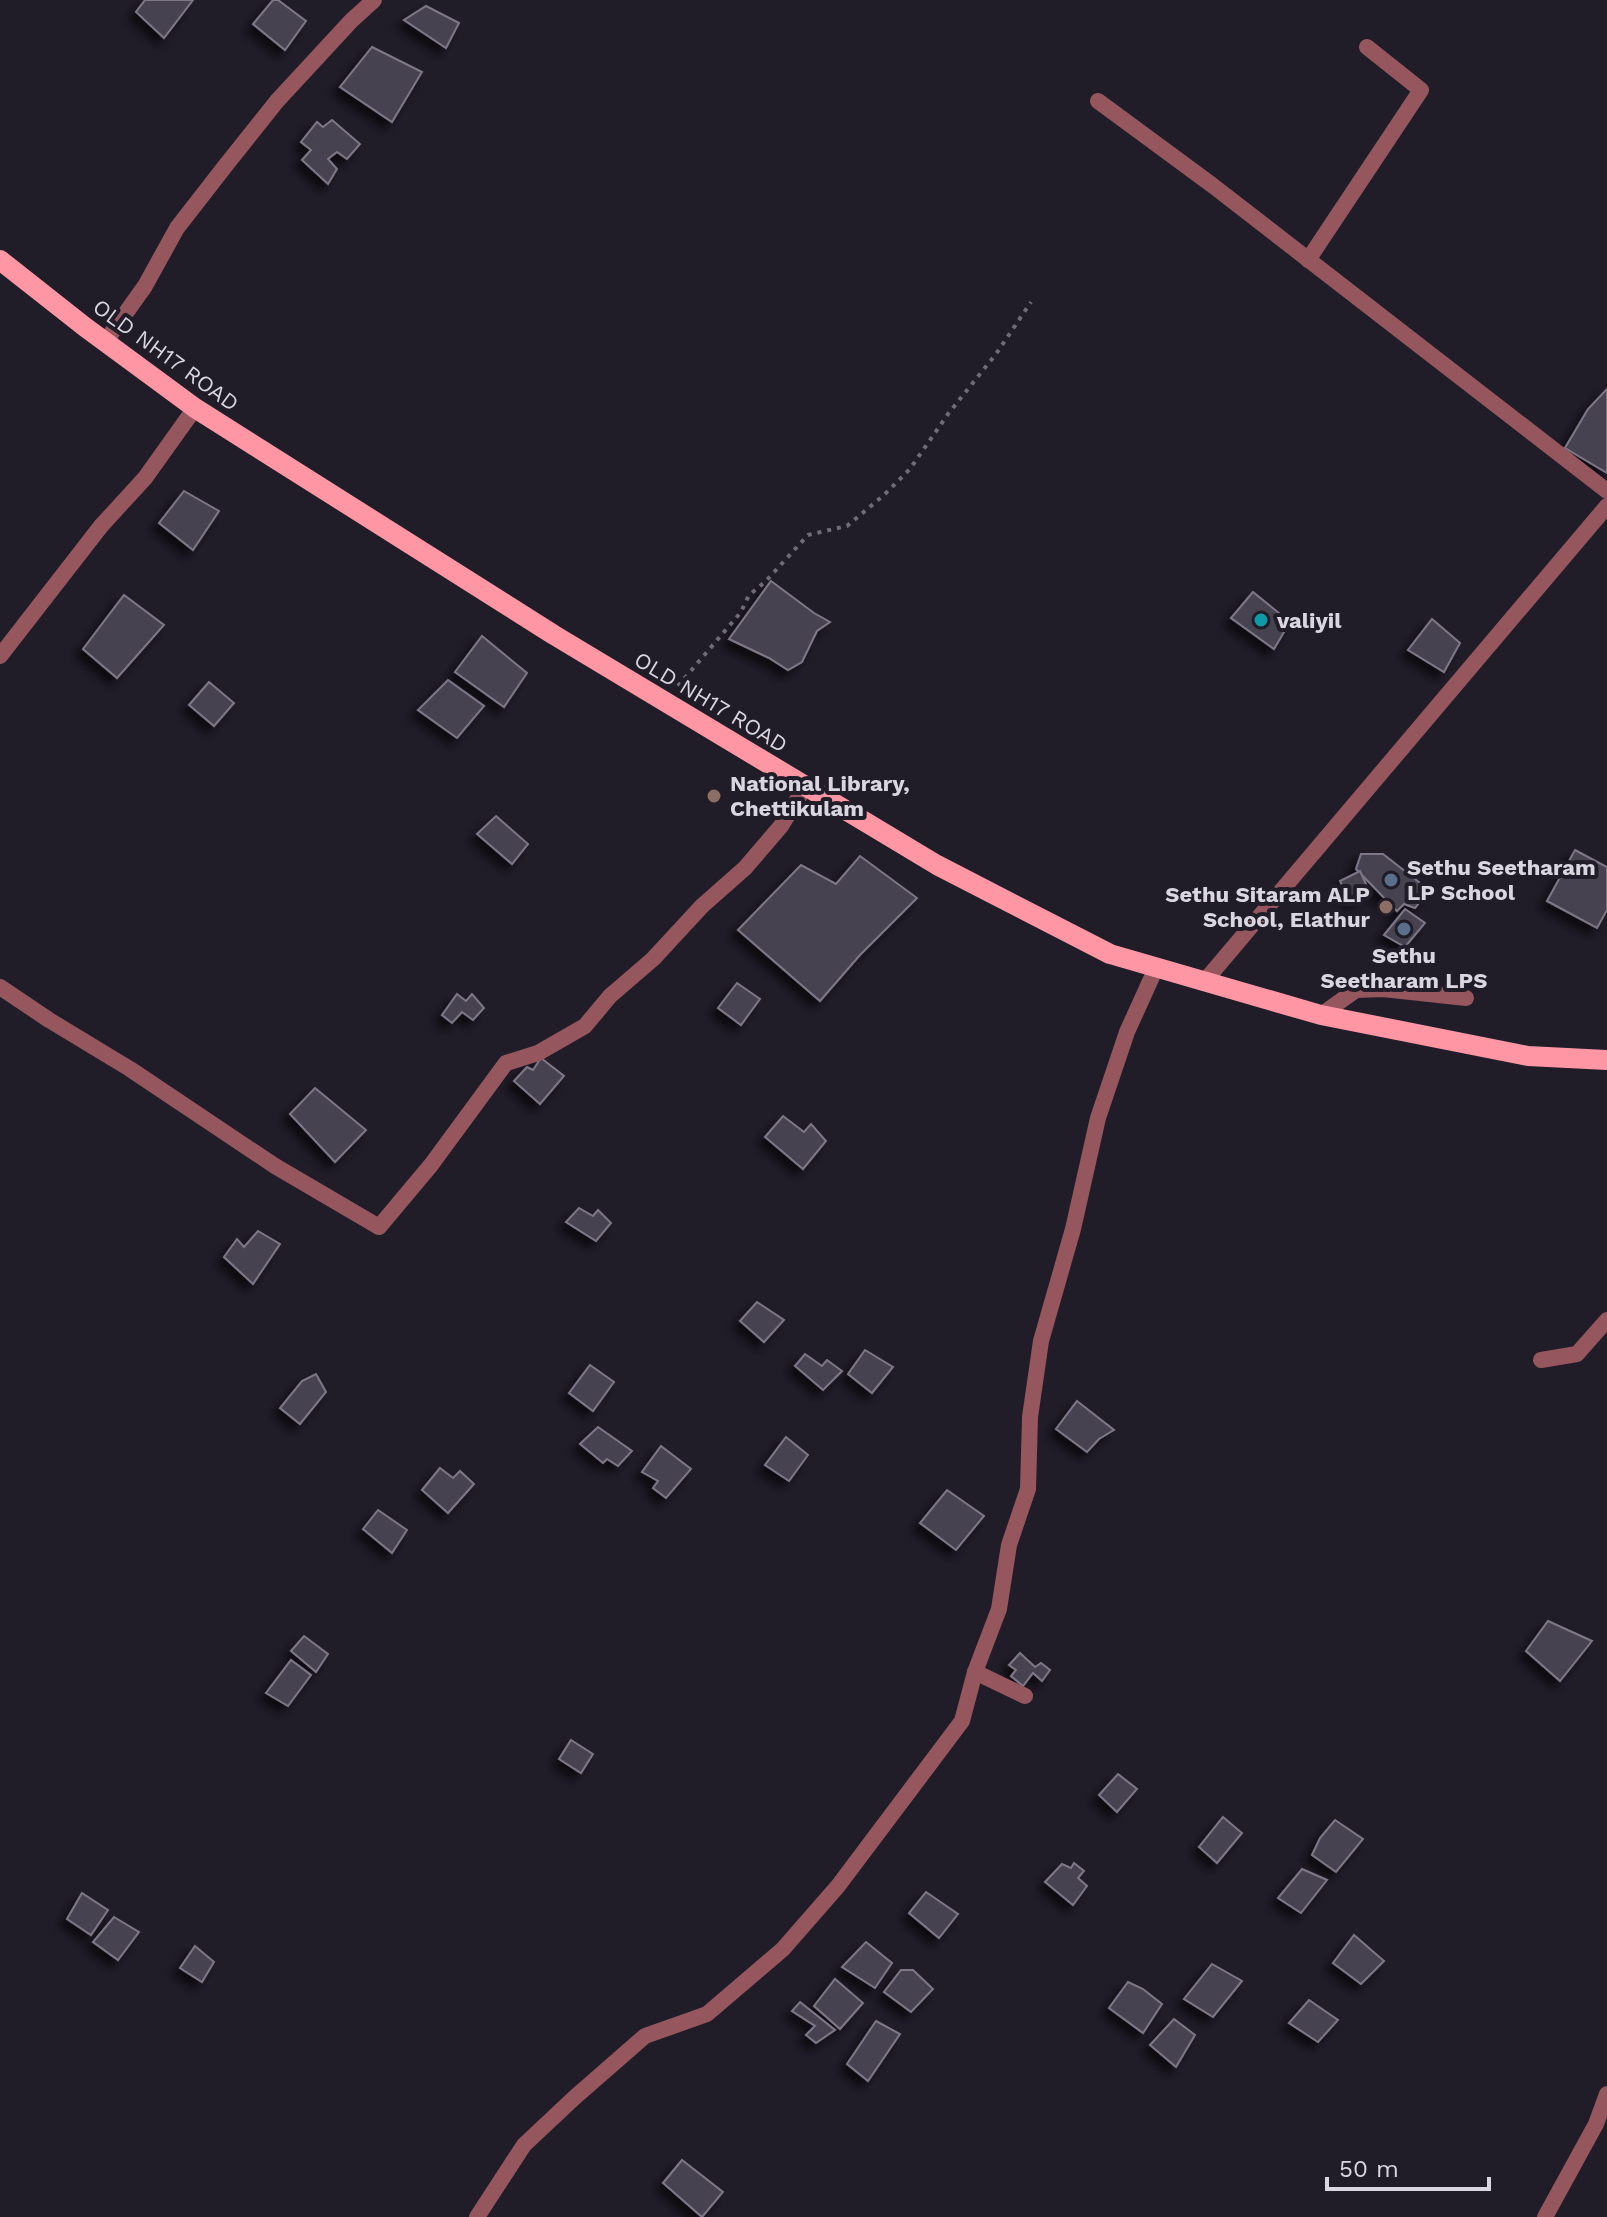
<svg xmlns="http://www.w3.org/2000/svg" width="1607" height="2217" viewBox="0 0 1607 2217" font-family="'Work Sans',sans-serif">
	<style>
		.building { fill: #474250; stroke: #7d7787; stroke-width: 2; filter: url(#shadow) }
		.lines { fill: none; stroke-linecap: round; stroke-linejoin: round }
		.path { stroke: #706c77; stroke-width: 4; stroke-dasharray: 4 6; stroke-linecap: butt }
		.minor { stroke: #95565e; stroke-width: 16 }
		.primary { stroke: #ff96a4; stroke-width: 20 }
		.culture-dot { fill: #0f9aa8; stroke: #201c28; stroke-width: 3 }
		.education-dot { fill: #8d6e63; stroke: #201c28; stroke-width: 3 }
		.service-dot { fill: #5c6f8a; stroke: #201c28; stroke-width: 3 }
		.labels { text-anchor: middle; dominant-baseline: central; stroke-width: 8; stroke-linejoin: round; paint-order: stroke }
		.street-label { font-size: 22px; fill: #d9d6df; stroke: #201c28 }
		.poi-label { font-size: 22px; font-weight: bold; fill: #d9d6df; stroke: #201c28; text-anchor: start }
	</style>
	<defs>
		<filter id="shadow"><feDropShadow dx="-7" dy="7" stdDeviation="4" flood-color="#0009"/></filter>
	</defs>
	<rect width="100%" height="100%" fill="#201c28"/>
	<g class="building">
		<polygon points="145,0 193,0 164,38 136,12"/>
		<polygon points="273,0 278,0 306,21 285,50 253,24"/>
		<polygon points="426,6 459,23 446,48 404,20"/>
		<polygon points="372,47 422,72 392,122 340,87"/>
		<polygon points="332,120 360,144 347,159 337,152 328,159 337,169 328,184 302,160 311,150 301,142 317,122 323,127"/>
		<polygon points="1607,389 1607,473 1565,448 1588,409"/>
		<polygon points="184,491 219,511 193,550 159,523"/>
		<polygon points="771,581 814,613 830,622 817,631 802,662 788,670 769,658 729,639"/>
		<polygon points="1253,592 1290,622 1274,649 1231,618"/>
		<polygon points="124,595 164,625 117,678 83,649"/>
		<polygon points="1432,619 1460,643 1444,672 1408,650"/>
		<polygon points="482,636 527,673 504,707 455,672"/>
		<polygon points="448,680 484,706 457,738 418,710"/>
		<polygon points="209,682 234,703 214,726 189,705"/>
		<polygon points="496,816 528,844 512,864 477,834"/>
		<polygon points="1575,850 1607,867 1607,910 1597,928 1547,901"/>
		<polygon points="1361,854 1383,854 1429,890 1415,908 1404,904 1397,911 1356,869"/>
		<polygon points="860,856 917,898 860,955 820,1001 738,930 801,865 836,884"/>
		<polygon points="1360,871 1370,893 1350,902 1340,881"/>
		<polygon points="1405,909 1425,923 1405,947 1384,935"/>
		<polygon points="737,983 760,999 741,1025 718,1008"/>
		<polygon points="457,994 466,1001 472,994 484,1008 473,1020 462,1012 452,1023 442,1015"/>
		<polygon points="541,1058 564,1076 540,1104 514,1081 527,1067 533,1070"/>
		<polygon points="315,1088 366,1130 335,1162 290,1114"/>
		<polygon points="783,1116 804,1132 811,1124 826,1141 803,1169 765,1137"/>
		<polygon points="579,1208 593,1216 598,1210 611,1223 596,1241 566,1222"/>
		<polygon points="258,1231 280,1244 253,1284 224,1257 237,1239 244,1247"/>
		<polygon points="757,1302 784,1320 764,1342 740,1321"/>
		<polygon points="865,1350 893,1367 872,1393 848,1374"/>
		<polygon points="805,1354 822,1366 827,1360 842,1371 823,1390 795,1366"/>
		<polygon points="590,1365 614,1382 593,1411 569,1393"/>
		<polygon points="316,1374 326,1392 300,1424 280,1408 302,1381"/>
		<polygon points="1077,1401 1114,1430 1099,1439 1087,1452 1056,1429"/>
		<polygon points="598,1427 632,1451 618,1466 607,1459 603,1463 580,1444"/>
		<polygon points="786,1437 808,1455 789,1481 765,1465"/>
		<polygon points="661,1446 691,1469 666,1498 653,1488 658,1481 642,1472"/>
		<polygon points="440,1468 453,1478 460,1471 474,1484 448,1513 422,1490"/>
		<polygon points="947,1490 984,1516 956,1550 920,1523"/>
		<polygon points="378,1510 407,1530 392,1553 363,1529"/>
		<polygon points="1548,1621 1592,1641 1560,1681 1526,1651"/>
		<polygon points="304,1636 328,1654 316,1672 291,1651"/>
		<polygon points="1020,1653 1035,1667 1041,1663 1050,1670 1042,1681 1033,1673 1023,1686 1011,1676 1016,1670 1009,1665"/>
		<polygon points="291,1660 311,1675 288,1706 266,1693"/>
		<polygon points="571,1740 593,1754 581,1773 559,1759"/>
		<polygon points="1118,1774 1137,1789 1117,1812 1099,1795"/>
		<polygon points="1223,1817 1242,1833 1217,1863 1199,1847"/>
		<polygon points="1335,1820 1363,1839 1336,1872 1312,1855 1320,1838"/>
		<polygon points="1074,1863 1084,1871 1078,1878 1087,1886 1073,1905 1045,1882 1062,1864 1071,1868"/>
		<polygon points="1302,1869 1327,1880 1301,1913 1278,1898"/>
		<polygon points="926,1892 958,1914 939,1938 909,1913"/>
		<polygon points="82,1893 108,1910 91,1935 67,1919"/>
		<polygon points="114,1917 139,1932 118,1960 93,1942"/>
		<polygon points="1354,1935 1384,1961 1361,1984 1333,1963"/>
		<polygon points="866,1942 892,1963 875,1988 842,1967"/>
		<polygon points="195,1946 214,1962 202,1982 180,1968"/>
		<polygon points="1212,1964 1242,1981 1213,2017 1184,1999"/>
		<polygon points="901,1970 913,1970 933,1989 911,2012 884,1992"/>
		<polygon points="835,1979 863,2003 840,2029 814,2006"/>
		<polygon points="1128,1982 1143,1989 1162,2004 1143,2033 1109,2008"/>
		<polygon points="1309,2000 1338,2020 1318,2042 1289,2023"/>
		<polygon points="800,2002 835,2030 816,2043 806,2035 815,2026 792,2011"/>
		<polygon points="1174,2019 1195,2035 1176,2067 1150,2045"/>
		<polygon points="876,2021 900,2034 868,2081 847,2064"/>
		<polygon points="682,2160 723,2192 702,2217 663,2183"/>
	</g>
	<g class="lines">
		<polyline class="path" points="678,686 741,612 749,595 765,582 808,535 847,526 884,495 910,469 948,414 996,354 1031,302"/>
		<g class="minor">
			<polyline points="1098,101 1212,185 1607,491"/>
			<polyline points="1308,260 1421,90 1367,47"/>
			<polyline points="105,342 145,286 177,228 226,165 277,101 351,21 374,0"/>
			<polyline points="0,656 101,526 145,478 195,408"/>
			<polyline points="1204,982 1607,506"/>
			<polyline points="0,987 49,1020 130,1069 275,1166 379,1227 431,1165 506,1063 538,1053 585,1026 610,996 653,959 702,906 745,868 781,826 805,787"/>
			<polyline points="1321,1015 1356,990 1383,989 1466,998"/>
			<polyline points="1541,1360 1577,1354 1607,1320"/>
			<polyline points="975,1672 1025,1696"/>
			<polyline points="477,2217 524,2145 574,2098 645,2036 707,2014 783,1949 838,1886 962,1721 975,1672 999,1609 1009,1545 1028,1489 1030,1417 1041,1341 1073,1229 1098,1118 1127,1032 1156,968"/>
			<polyline points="1545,2217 1596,2124 1607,2094"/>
		</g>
		<polyline class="primary" points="0,260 85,327 195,408 554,635 937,865 1110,954 1321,1015 1528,1056 1607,1060"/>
	</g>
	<circle class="culture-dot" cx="1261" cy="620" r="8"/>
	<g class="education-dot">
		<circle cx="714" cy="796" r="8"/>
		<circle cx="1386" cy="907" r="8"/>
	</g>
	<g class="service-dot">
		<circle cx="1391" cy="880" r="8"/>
		<circle cx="1404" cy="929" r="8"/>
	</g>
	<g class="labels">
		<g class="street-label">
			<text transform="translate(166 355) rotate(36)">OLD NH17 ROAD</text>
			<text transform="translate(711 702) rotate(31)">OLD NH17 ROAD</text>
		</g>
		<g class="poi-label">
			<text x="1277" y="620">valiyil</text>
			<text x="730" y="783">National Library,<tspan x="730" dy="25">Chettikulam</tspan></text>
			<text x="1407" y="867">Sethu Seetharam<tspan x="1407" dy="25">LP School</tspan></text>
			<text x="1370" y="894" text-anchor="end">Sethu Sitaram ALP<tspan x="1370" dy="25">School, Elathur</tspan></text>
			<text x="1404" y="955" text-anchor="middle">Sethu<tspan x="1404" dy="25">Seetharam LPS</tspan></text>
		</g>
	</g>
	<path d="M1327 2177v12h162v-12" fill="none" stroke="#d9d6df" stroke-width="4"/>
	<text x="1339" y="2177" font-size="24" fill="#d9d6df" stroke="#201c28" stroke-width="6" paint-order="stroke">50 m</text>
</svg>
